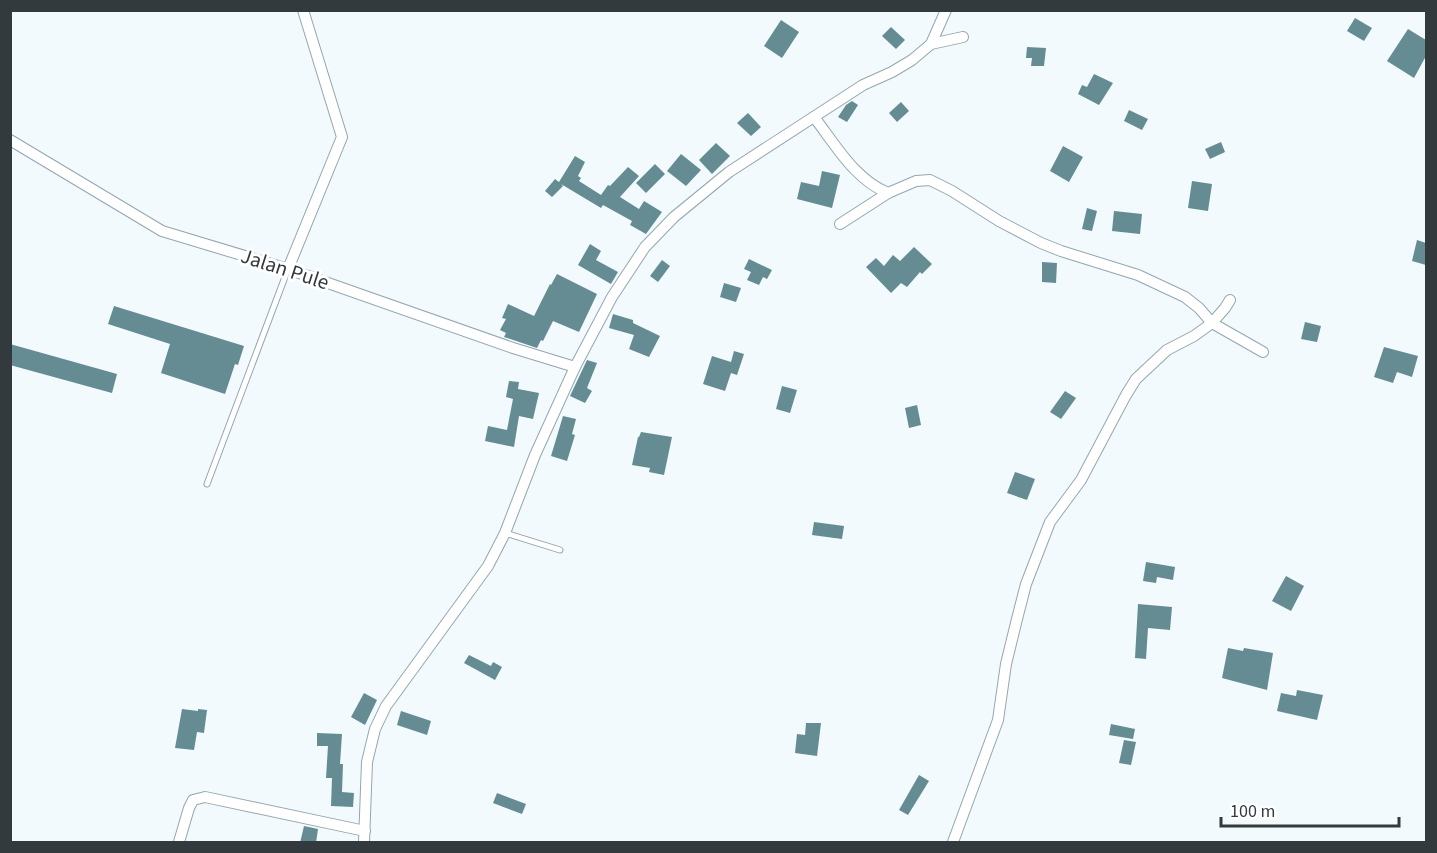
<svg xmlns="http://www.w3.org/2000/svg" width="1437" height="853" viewBox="0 0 1437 853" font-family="'Source Sans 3',sans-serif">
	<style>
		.building { fill: #648c92 }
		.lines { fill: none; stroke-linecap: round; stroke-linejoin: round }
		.service-casing { stroke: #94a6af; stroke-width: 7 }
		.minor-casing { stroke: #94a6af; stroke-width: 12 }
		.service { stroke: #fff; stroke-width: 5 }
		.minor { stroke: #fff; stroke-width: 10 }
		.labels { text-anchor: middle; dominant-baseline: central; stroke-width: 6; stroke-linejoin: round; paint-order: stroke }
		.street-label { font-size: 21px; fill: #323a3d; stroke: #fff }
	</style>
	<rect width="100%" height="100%" fill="#f2fafd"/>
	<g class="building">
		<polygon points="1355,18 1372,28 1364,41 1347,31"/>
		<polygon points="781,20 799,32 782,58 764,46"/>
		<polygon points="891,27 905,40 896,49 882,36"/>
		<polygon points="1408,29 1426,40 1426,56 1414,78 1387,61"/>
		<polygon points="1027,47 1046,48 1044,66 1031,66 1032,58 1026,58"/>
		<polygon points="1094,74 1113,83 1099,105 1078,94 1082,85 1087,87"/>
		<polygon points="852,101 858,105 847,122 838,117 846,105"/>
		<polygon points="901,102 909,111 897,122 889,113"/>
		<polygon points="1129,110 1148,119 1142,130 1124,121"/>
		<polygon points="748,113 761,127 751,136 737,123"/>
		<polygon points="1221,142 1225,152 1210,159 1205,149"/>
		<polygon points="716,143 730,156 712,174 699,160"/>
		<polygon points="1063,146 1083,157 1069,182 1050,171"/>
		<polygon points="681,154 701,170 686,186 667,171"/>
		<polygon points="575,156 585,162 578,176 581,178 579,181 601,195 608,185 610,186 628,167 639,176 620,197 639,209 644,201 662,212 646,234 630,225 632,221 603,205 601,208 561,184 563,186 552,197 545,191 555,179 559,182"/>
		<polygon points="655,164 665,174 646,193 636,183"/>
		<polygon points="822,171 840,175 832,208 797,199 801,182 819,186"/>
		<polygon points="1192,181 1212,184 1208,211 1188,208"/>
		<polygon points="1087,208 1097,211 1092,231 1082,229"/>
		<polygon points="1114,211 1142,214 1140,234 1112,231"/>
		<polygon points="1417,240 1426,243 1426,265 1412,261"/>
		<polygon points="590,244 601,251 596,260 618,272 611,284 578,265"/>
		<polygon points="914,247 932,264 922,274 920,272 907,287 901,283 891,293 866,267 876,258 884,266 893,255 900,261"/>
		<polygon points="749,259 772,270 767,279 763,277 759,285 747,280 751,272 744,269"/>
		<polygon points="662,260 670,266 658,282 650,276"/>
		<polygon points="1042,262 1057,263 1056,283 1042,282"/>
		<polygon points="557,274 597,294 579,332 553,321 543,341 541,340 537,348 504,337 506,333 500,330 506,319 502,318 508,304 534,316 550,284 551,285"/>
		<polygon points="724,283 741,288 736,302 720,297"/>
		<polygon points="114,306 244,346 238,365 235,364 225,394 161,373 170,344 108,324"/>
		<polygon points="613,314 633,320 633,323 660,336 649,357 629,349 634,335 609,328"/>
		<polygon points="1305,322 1321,326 1317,342 1301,339"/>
		<polygon points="10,344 117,374 112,393 10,365"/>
		<polygon points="1384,347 1418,356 1412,377 1397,372 1393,383 1374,377"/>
		<polygon points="734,351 744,354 737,375 731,373 725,391 703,384 712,356 731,362"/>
		<polygon points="587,360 597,363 587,388 592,391 585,403 570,396"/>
		<polygon points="509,381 519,382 518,389 539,393 533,419 519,416 514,447 485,441 488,426 507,430 513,399 506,397"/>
		<polygon points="782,386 797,390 790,413 776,409"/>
		<polygon points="1065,391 1076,398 1061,419 1050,412"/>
		<polygon points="917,405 921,425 909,428 905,408"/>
		<polygon points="563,416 576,419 572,434 575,435 567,461 551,456"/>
		<polygon points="641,432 672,437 664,475 649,472 650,468 632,465 638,437 639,437"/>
		<polygon points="1015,472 1035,479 1027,500 1007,493"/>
		<polygon points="814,522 844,526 842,539 812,535"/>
		<polygon points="1146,562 1175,567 1173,580 1157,577 1156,583 1143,581"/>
		<polygon points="1286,576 1304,586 1291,611 1272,601"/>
		<polygon points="1138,604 1172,607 1170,630 1148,628 1146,659 1135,658"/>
		<polygon points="1228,648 1243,651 1244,648 1273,653 1267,690 1222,678"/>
		<polygon points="469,655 491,666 493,662 502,667 495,680 464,663"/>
		<polygon points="1297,690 1323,695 1317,720 1277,711 1281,693 1296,696"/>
		<polygon points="364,693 377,700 365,725 351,717"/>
		<polygon points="182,709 198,711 198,709 207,710 204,733 197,732 194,750 175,748"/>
		<polygon points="401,711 431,721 427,735 397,725"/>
		<polygon points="806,723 821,723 817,756 795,753 797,734 805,735"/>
		<polygon points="1111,724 1135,729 1133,739 1109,735"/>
		<polygon points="317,733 342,734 340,764 343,764 342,792 354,793 353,807 331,806 332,778 326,778 328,746 317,746"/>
		<polygon points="1124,740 1136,742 1131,765 1119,763"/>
		<polygon points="919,775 929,781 908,815 899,810"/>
		<polygon points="497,793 526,804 522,814 493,803"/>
		<polygon points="304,826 318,829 316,843 300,843"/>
	</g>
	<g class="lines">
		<g class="service-casing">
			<g id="service">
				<polyline points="207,484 288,269"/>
				<polyline points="505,533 560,550"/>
			</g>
		</g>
		<g class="minor-casing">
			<g id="minor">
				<polyline points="931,44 963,37"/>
				<path d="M 814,117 C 835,144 855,180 888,193 L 916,181 L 930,180 L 952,191 L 999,221 L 1041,243 L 1061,251 L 1138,275 L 1185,297 L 1199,308 L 1212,323 L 1263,352"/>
				<polyline points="10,140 162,231 288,269 513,348 575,367"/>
				<polyline points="840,224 888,193"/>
				<polyline points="288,269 342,137 303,10"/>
				<polyline points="179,842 189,808 193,800 205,797 365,831"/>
				<polyline points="364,842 367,762 375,729 386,706 488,566 505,533 535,455 575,367 612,297 645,247 674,217 729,172 863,85 892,72 912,60 931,44 946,10"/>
				<polyline points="953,842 998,720 1006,664 1017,619 1026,584 1050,522 1081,480 1126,395 1136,379 1167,350 1194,336 1212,323 1225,308 1230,300"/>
			</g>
		</g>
		<use href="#service" class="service"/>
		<use href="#minor" class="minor"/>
	</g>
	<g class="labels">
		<g class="street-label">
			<text transform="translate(285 269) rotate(18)">Jalan Pule</text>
		</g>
	</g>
	<rect width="1437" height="853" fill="none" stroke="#323a3d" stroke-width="24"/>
	<path d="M1221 817v9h178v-9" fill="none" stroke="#323a3d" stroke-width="3"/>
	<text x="1230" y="817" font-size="18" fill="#323a3d" stroke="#ffffff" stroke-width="4.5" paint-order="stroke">100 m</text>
</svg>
